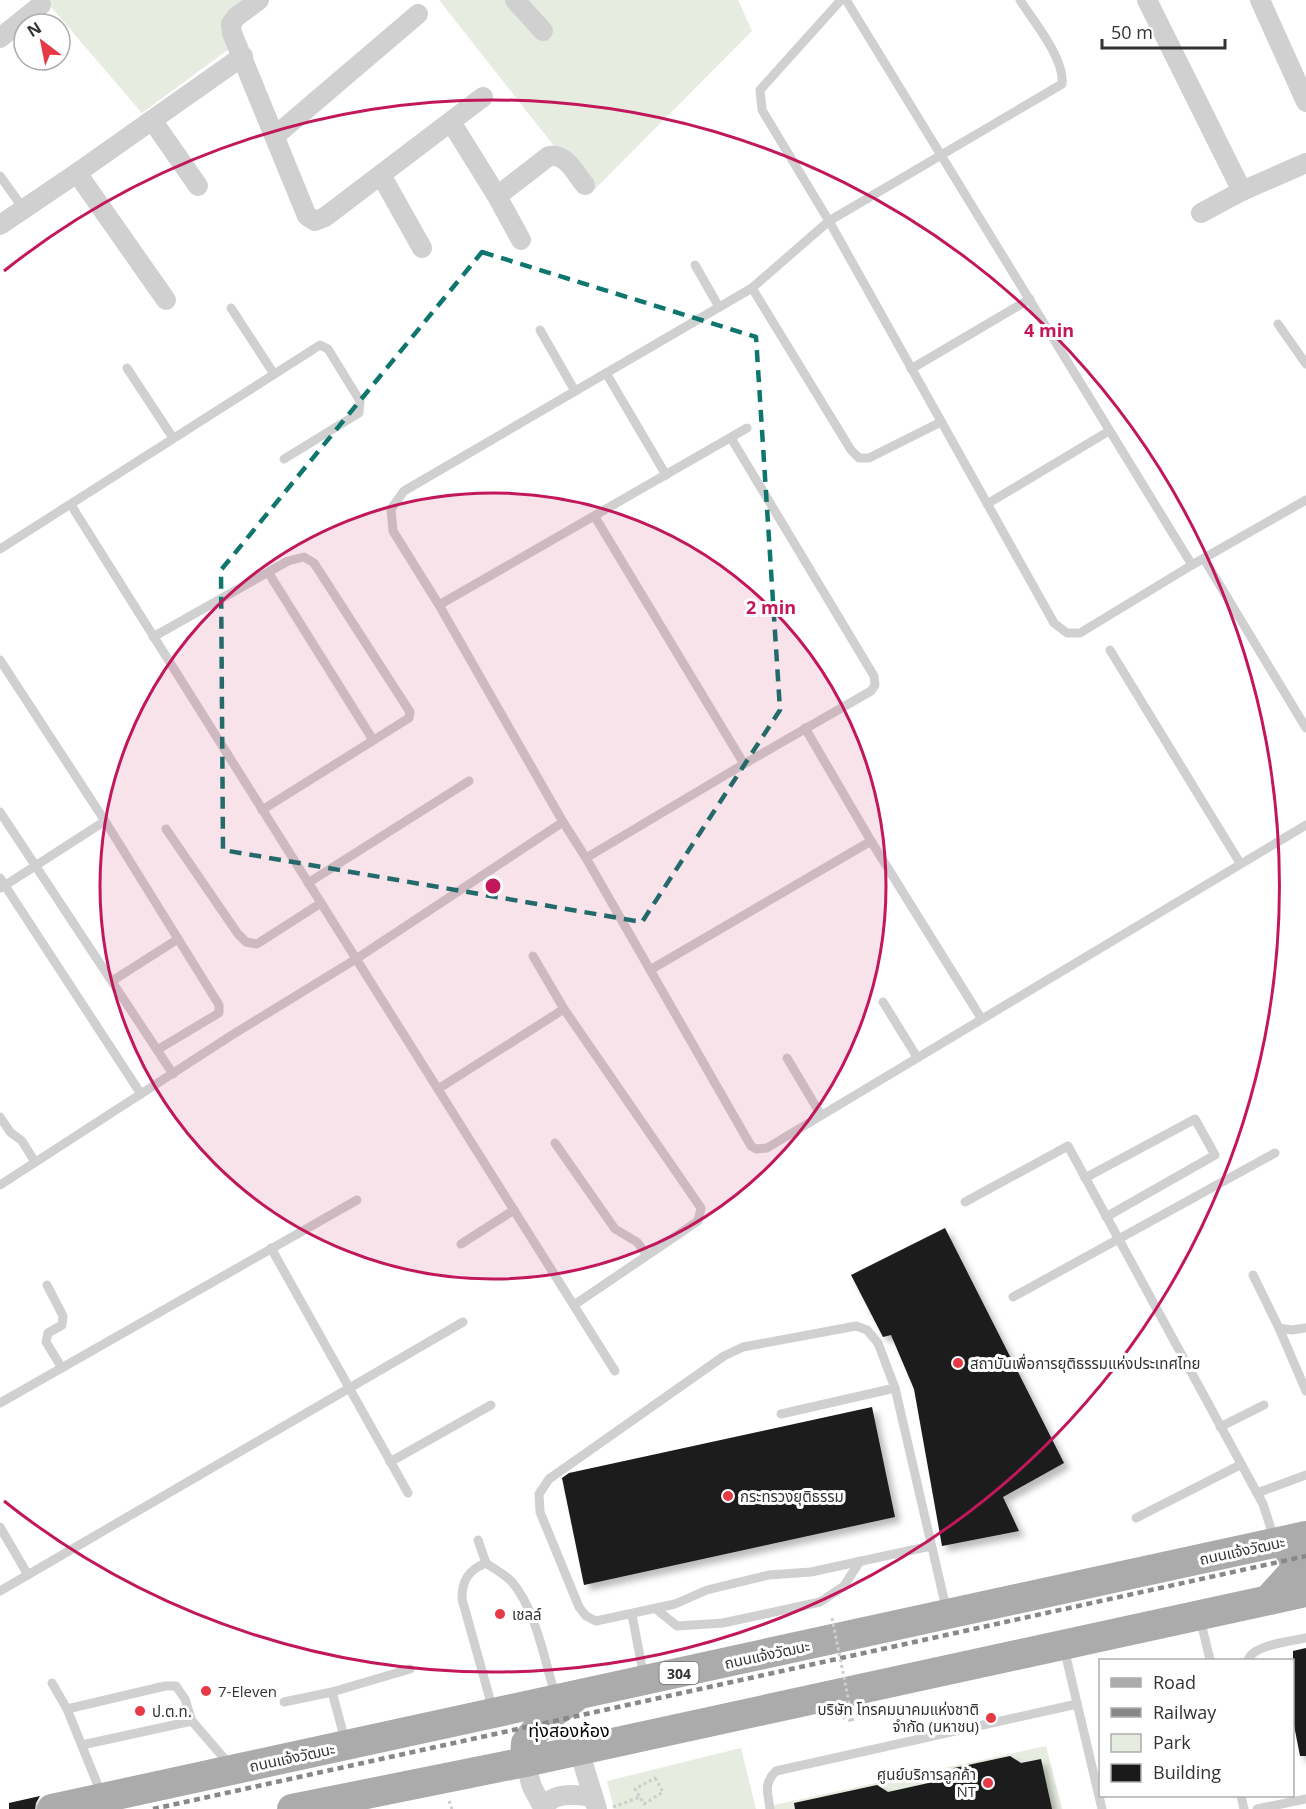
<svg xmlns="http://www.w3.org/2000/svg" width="1306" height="1809" viewBox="0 0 1306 1809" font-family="'Open Sans','Noto Sans Thai',sans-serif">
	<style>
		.green { fill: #e6ecdf }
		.building { fill: #1a1a1a; filter: url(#shadow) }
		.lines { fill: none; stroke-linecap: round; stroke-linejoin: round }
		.path { stroke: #cdcdcd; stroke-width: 3; stroke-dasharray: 3 3; stroke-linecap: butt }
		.service { stroke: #d0d0d0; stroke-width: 9 }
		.minor { stroke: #d0d0d0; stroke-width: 20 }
		.primary { stroke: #ababab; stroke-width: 30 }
		.rail { stroke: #888; stroke-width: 4.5; stroke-dasharray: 6 4.5; stroke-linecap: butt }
		.path-bridge { stroke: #cdcdcd; stroke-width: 3; stroke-dasharray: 3 3; stroke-linecap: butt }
		.marked { fill: none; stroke: #0f766e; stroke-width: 4.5; stroke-dasharray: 12 8; stroke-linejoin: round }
		.ring { fill: none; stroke: #c2185b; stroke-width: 3 }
		.poi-dot { fill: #e63946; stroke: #fff; stroke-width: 2 }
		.labels { text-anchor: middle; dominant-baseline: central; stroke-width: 6; stroke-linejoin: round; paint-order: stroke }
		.shield { fill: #fff; stroke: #707070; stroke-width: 1.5 }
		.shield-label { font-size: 14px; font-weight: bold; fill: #333 }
		.poi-label { font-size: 15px; fill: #333; stroke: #fff; text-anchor: start }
		.street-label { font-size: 15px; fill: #333; stroke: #fff }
		.quarter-label { font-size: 18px; fill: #000; stroke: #fff }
		.centre { fill: #c2185b; stroke: #fff; stroke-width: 3 }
		.ring-label { font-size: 18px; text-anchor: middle; font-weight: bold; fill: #c2185b; stroke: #fff; stroke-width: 6; stroke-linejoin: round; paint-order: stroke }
	</style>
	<defs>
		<filter id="shadow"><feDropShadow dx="5.5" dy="5.5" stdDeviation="3" flood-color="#0004"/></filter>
	</defs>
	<rect width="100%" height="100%" fill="#fff"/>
	<g class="green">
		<polygon points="45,0 254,0 222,21 233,46 142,113"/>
		<polygon points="439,0 738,0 752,31 591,193"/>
		<polygon points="1046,1746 1062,1809 774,1809 774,1805"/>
		<polygon points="741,1748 756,1809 614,1809 607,1781"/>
	</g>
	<g class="building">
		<polygon points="945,1228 1064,1463 1003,1497 1019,1531 942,1546 914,1389 891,1335 883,1337 851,1275"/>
		<polygon points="872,1407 895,1517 584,1585 562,1478 569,1473"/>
		<polygon points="1306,1648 1306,1756 1300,1756 1293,1720 1293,1651"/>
		<polygon points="1010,1756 1021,1763 1041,1759 1052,1809 795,1809 794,1803 877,1785 888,1792 942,1780 954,1768"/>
		<polygon points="40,1796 36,1803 35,1809 9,1809 9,1803"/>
	</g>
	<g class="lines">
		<g class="path">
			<polyline points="843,1717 853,1722"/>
			<polygon points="655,1778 663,1792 644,1804 635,1789"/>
			<polyline points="449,1801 452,1809"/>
			<polyline points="613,1807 640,1797"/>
		</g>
		<g class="service">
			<polyline points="841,0 760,90 762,110 829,221 1054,623 1067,633 1080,633 1192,565 1306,500"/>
			<polyline points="846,0 1192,565"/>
			<polyline points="0,176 23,208"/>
			<polyline points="695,265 719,307"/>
			<path d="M 752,288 L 829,221 L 1062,84 C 1065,59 1034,22 1020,0"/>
			<polyline points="231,308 274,374"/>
			<polyline points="1278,324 1306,364"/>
			<polyline points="540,330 575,391"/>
			<polyline points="127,368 173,438"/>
			<polyline points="911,369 1030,299"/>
			<polyline points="606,373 666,475"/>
			<polyline points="941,422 869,458 859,458 851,450 752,288 404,491 391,509 393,531 439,605 563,822 586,858 751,1146 756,1149 767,1148 1306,825"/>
			<polyline points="987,504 1109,431"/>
			<polyline points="71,505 615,1371"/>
			<polyline points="595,517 744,764"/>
			<polyline points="0,549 320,345 328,349 360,401 359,413 284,459"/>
			<polyline points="1204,559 1306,728"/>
			<polyline points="268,572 373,740"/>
			<polyline points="439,605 747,428"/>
			<polyline points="153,637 288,561 304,557 314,563 410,712 409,718 262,810"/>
			<polyline points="1110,650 1240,863"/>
			<polyline points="0,660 105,821 219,1005 219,1013 157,1050"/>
			<polyline points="805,728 871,841 981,1018"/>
			<polyline points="0,812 173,1074"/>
			<polyline points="166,829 238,934 246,942 257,944 321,903"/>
			<polyline points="586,858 744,764 871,691 875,685 874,676 731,438"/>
			<polyline points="0,878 141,1094"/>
			<polyline points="308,883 469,781"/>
			<polyline points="1,888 105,821"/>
			<polyline points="533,956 564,1009 701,1208 698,1221 574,1305"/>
			<polyline points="650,970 871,841"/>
			<polyline points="112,981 178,939"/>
			<polyline points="883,1002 917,1057"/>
			<polyline points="787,1058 821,1115"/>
			<polyline points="438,1089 564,1009"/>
			<polyline points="0,1117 10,1132 22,1141 35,1162"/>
			<polyline points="555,1143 615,1229 637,1242 647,1255"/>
			<polyline points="1085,1178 1195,1119 1215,1155 1106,1217"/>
			<polyline points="0,1185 232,1035 356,959 563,822"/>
			<polyline points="965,1202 1068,1146 1263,1504 1274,1538"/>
			<polyline points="461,1244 514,1210"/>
			<polyline points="271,1248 408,1493"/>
			<polyline points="1253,1275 1279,1328 1292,1330 1305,1328"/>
			<polyline points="47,1285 63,1316 62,1325 48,1333 46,1342 62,1368"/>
			<polyline points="1013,1297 1275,1153"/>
			<polyline points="1279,1328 1306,1391"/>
			<polyline points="0,1403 357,1200"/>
			<polyline points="781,1414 895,1388"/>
			<polyline points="1220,1427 1264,1405"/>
			<polyline points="390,1462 491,1405"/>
			<polyline points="1257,1493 1306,1475"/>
			<polyline points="1136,1518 1240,1465"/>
			<polyline points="0,1527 28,1575"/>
			<path d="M 478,1540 L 486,1563 C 468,1570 462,1581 462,1599 L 493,1710"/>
			<polyline points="931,1546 811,1572 769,1575 707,1590 675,1604 596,1621 586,1616 579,1607 540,1512 539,1494 549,1479 724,1356 743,1347 856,1326 867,1330 878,1343 895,1388 947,1612"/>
			<path d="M 486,1563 C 494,1569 505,1574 512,1582 C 536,1610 544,1659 555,1694"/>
			<polyline points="0,1591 463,1322"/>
			<polyline points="656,1609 677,1626 723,1623 820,1602 844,1586 860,1561"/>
			<polyline points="632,1615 644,1677"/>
			<polyline points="1200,1618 1210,1660"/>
			<polyline points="1064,1648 1102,1809"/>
			<path d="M 1248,1660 C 1253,1645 1291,1641 1306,1638"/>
			<polyline points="52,1683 67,1709 101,1793"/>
			<polyline points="332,1692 410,1669"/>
			<polyline points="284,1702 332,1692 345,1740"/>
			<polyline points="67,1709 165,1686 176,1686 185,1699 192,1721 229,1764"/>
			<polyline points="82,1745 192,1721"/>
			<polyline points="1241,1796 1244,1809"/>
			<path d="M 770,1809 C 768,1793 763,1784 776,1771 L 1077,1704"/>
			<polyline points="1257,1809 1306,1799"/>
		</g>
		<g class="minor">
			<polyline points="259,0 236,17 231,24 232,33 307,216 315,221 325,217 483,97"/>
			<polyline points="515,0 543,31"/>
			<polyline points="1147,0 1242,191"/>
			<polyline points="1260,0 1306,102"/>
			<polyline points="0,38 41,5"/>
			<polyline points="152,120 198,186"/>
			<polyline points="451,122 497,196 521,240"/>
			<polyline points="275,136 418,14"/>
			<polyline points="77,173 166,300"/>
			<polyline points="381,175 422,248"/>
			<path d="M 497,196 L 549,156 C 566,153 575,173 585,185"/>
			<polyline points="1201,213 1242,191 1306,163"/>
			<polyline points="0,225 77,173 243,56"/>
			<polyline points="579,1750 597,1809"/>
			<polyline points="525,1762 532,1787 544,1809"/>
			<path d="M 544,1807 C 554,1791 577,1795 593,1797"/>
		</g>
		<g class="primary">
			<polyline points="1268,1600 1296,1569 1292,1554 1282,1542"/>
			<polyline points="525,1762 526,1743 547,1717 573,1699"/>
			<polyline points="52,1809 1306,1536"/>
			<polyline points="292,1809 525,1762 1306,1592"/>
		</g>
		<polyline class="rail" points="153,1809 1306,1556"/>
		<polyline class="path-bridge" points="832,1618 853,1722"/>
	</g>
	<path class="marked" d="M 482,252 L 756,337 L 780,710 L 642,922 L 223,850 L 221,570 Z"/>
	<circle cx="493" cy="886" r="393" fill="#c2185b" fill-opacity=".12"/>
	<g class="ring">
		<circle cx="493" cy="886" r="393"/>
		<path d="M4 271A786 786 0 1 1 4 1501"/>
	</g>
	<g class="poi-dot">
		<circle cx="958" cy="1363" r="6"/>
		<circle cx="728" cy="1496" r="6"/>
		<circle cx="500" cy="1614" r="6"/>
		<circle cx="206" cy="1691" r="6"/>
		<circle cx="140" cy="1711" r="6"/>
		<circle cx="991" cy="1718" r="6"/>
		<circle cx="988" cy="1783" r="6"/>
	</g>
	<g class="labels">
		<rect class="shield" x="659.5" y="1662" width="39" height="22" rx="4.5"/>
		<g class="shield-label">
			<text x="679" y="1673">304</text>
		</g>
		<g class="poi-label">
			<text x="970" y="1363">สถาบันเพื่อการยุติธรรมแห่งประเทศไทย</text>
			<text x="740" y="1496">กระทรวงยุติธรรม</text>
			<text x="512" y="1614">เชลล์</text>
			<text x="218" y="1691">7-Eleven</text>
			<text x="979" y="1709" text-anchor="end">บริษัท โทรคมนาคมแห่งชาติ<tspan x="979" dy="17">จำกัด (มหาชน)</tspan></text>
			<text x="152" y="1711">ป.ต.ท.</text>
			<text x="976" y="1774" text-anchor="end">ศูนย์บริการลูกค้า<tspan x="976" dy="17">NT</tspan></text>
		</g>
		<g class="street-label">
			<text transform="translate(1242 1550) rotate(-12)">ถนนแจ้งวัฒนะ</text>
			<text transform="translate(767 1654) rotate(-12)">ถนนแจ้งวัฒนะ</text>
			<text transform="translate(292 1757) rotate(-12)">ถนนแจ้งวัฒนะ</text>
		</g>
		<g class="quarter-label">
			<text x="569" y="1730">ทุ่งสองห้อง</text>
		</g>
	</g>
	<circle cx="493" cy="886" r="9" class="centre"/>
	<g class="ring-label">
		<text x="1049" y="337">4 min</text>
		<text x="771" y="614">2 min</text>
	</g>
	<rect x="1099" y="1659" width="195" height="138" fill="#ffffff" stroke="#adadad" stroke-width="1.5"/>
	<rect x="1111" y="1678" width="30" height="9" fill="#ababab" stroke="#adadad" stroke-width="1.5"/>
	<text x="1153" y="1689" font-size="18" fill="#333333">Road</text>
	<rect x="1111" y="1708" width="30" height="9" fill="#888888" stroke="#adadad" stroke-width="1.5"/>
	<text x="1153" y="1719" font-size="18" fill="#333333">Railway</text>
	<rect x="1111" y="1734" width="30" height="18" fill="#e6ecdf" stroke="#adadad" stroke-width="1.5"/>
	<text x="1153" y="1749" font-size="18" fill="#333333">Park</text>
	<rect x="1111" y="1764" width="30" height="18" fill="#1a1a1a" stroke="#adadad" stroke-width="1.5"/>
	<text x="1153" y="1779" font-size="18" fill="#333333">Building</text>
	<g transform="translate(42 42) rotate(328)"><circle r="28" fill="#ffffff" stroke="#adadad" stroke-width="1.5"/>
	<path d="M0-4.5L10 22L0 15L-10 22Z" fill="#e63946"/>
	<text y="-9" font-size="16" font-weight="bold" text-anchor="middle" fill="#333333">N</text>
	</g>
	<path d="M1102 39v9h123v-9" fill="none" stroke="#333333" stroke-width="3"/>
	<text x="1111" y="39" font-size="18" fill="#333333" stroke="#ffffff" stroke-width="4.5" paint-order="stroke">50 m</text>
</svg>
